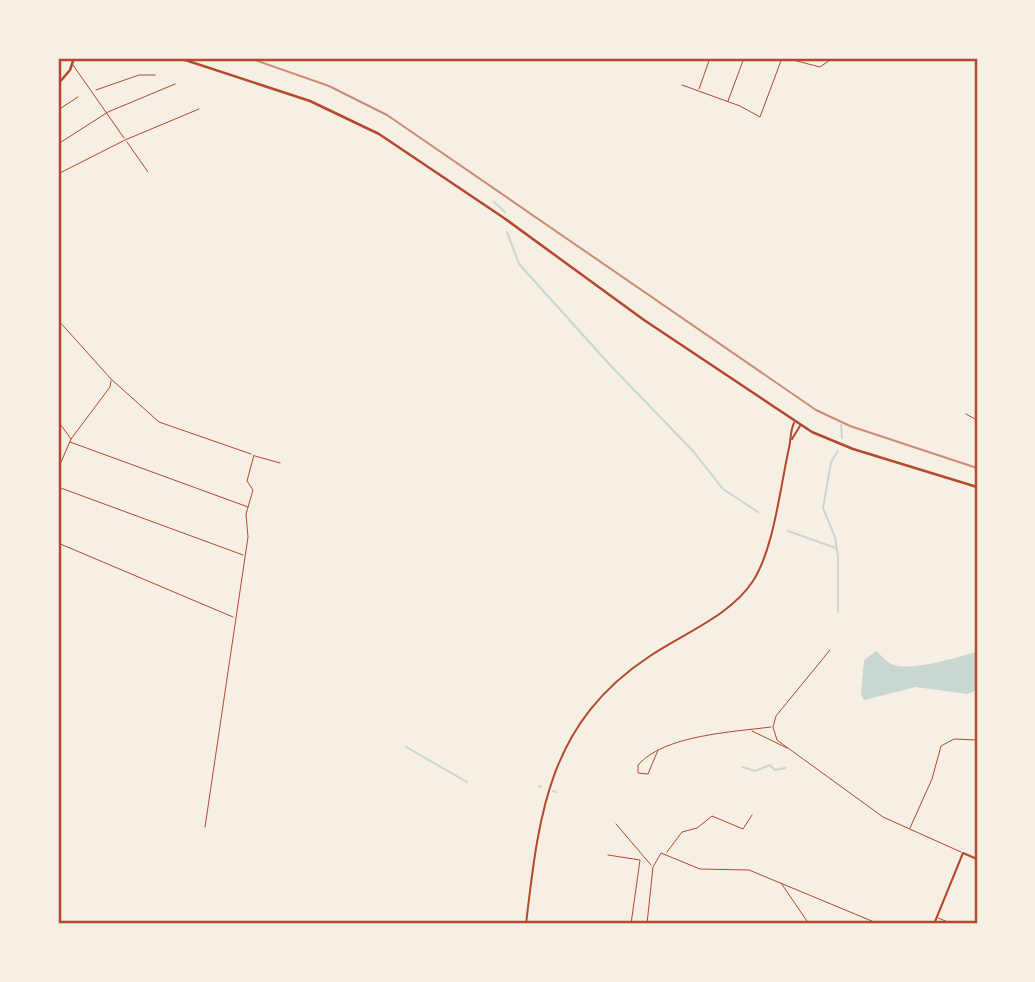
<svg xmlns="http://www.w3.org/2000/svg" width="1035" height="982" viewBox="0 0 1035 982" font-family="'Alegreya Sans',sans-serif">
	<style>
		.water { fill: #c9d6d2 }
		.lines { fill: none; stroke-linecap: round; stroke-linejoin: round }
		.stream { stroke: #c9d6d2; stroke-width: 2 }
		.service { stroke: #b5482f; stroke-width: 1 }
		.minor { stroke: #b5482f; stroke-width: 1 }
		.tertiary { stroke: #b5482f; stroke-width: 2 }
		.secondary { stroke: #b5482f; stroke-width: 2.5 }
		.rail { stroke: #cf8b77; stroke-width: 2 }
		.neatline { fill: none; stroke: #b5482f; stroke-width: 2.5 }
	</style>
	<rect width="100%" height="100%" fill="#f6efe4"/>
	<path class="water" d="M 876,651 C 882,656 887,663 894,665 C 914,671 957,657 977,652 L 977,690 L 967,694 L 916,687 L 864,700 L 861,694 L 864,660 Z"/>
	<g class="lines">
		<g class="stream">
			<polyline points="494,202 505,212"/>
			<polyline points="507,232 519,264 610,365 693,451 723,489 758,512"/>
			<polyline points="841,425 842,438"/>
			<polyline points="838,451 831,462 823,508 835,537 838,557 838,612"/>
			<polyline points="788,531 836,548"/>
			<polyline points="406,747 467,782"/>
			<polyline points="742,767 755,771 770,765 775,770 785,768"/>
			<polyline points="539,786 541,787"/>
			<polyline points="553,791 556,792"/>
		</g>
		<polyline class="service" points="752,731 787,748"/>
		<g class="minor">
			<polyline points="785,58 820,67 833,58"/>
			<polyline points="73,65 124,138"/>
			<polyline points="682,85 740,106 760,117 782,58"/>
			<polyline points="699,89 710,58"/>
			<polyline points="96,90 139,75 155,75"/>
			<polyline points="728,101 744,58"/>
			<polyline points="58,110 78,97"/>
			<polyline points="127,142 148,172"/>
			<polyline points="58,144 108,112 175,84"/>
			<polyline points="58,174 125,140 199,109"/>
			<polyline points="58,320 111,379 159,422 251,454"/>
			<polyline points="966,414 977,420"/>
			<polyline points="58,421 71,439"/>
			<polyline points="70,442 248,507"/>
			<polyline points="255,456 280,463"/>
			<polyline points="58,469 71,439 110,387 111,381"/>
			<polyline points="58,487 243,555"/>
			<polyline points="58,543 233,617"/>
			<polyline points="830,650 776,716 773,727 777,740 883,817 961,852"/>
			<path d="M 658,750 L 648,774 L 638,773 L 638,765 C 664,735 733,732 771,727"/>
			<polyline points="616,824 651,865"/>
			<polyline points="205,827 248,537 246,514 253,490 247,481 254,455"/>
			<polyline points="910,828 932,779 941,746 954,739 977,740"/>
			<polyline points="667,852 682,832 697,828 712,816 743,829 752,815"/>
			<polyline points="608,855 640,860 631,924"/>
			<polyline points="781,883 809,924"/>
			<polyline points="938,918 953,924"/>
			<polyline points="647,924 653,867 661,853 700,869 749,870 879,924"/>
		</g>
		<g class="tertiary">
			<polyline points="792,439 800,426"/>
			<path d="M 526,924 C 539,814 548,723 650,656 C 684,633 730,616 753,581 C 774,548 780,488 789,448 C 791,440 790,431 794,423"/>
			<polyline points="934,924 963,853 977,859"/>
		</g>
		<g class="secondary">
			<polyline points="179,58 310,101 379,134 504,218 644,320 812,432 853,449 977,487"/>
			<polyline points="58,84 70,70 74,58"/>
		</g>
		<polyline class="rail" points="249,58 329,86 387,115 816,410 850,426 977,468"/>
	</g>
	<rect width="1035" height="982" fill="none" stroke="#f6efe4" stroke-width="119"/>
	<rect x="60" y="60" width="916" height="862" class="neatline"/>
</svg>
